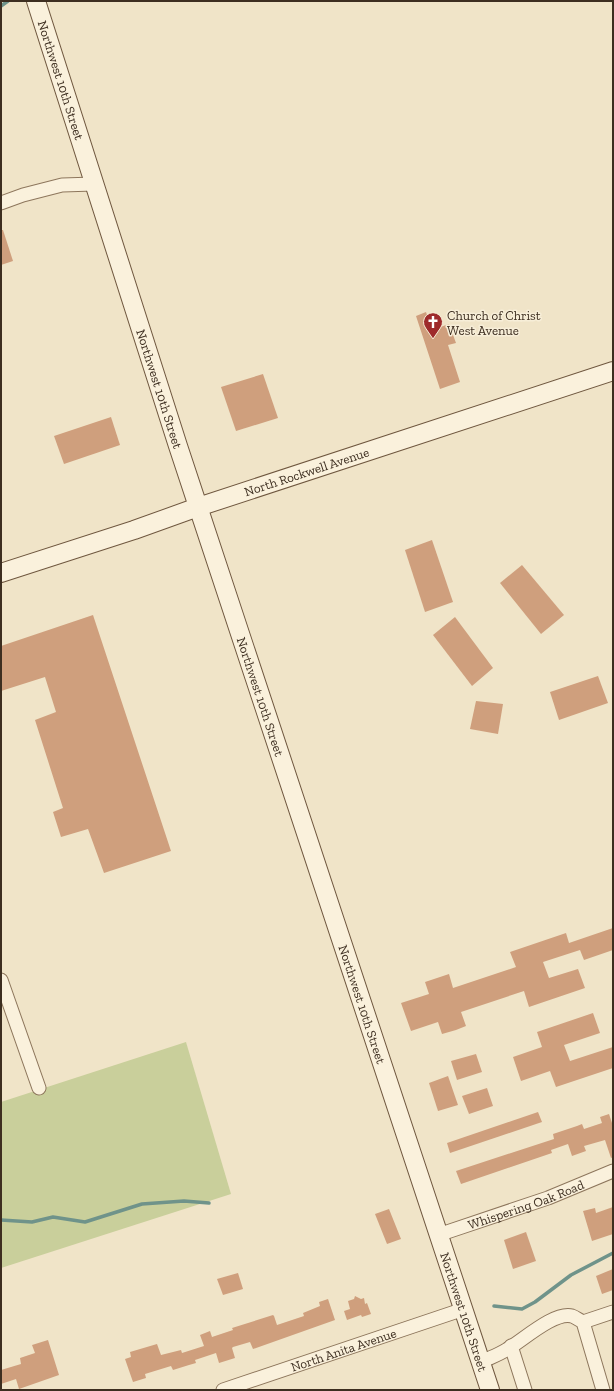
<svg xmlns="http://www.w3.org/2000/svg" width="614" height="1391" viewBox="0 0 614 1391" font-family="'Zilla Slab',serif">
	<style>
		.green { fill: #c9cf9b }
		.lines { fill: none; stroke-linecap: round; stroke-linejoin: round }
		.stream { stroke: #6f938a; stroke-width: 3.5 }
		.building { fill: #cf9f7d }
		.minor-casing { stroke: #8d765c; stroke-width: 15 }
		.secondary-casing { stroke: #6f573f; stroke-width: 20 }
		.minor { stroke: #faf1dc; stroke-width: 13 }
		.secondary { stroke: #faf1dc; stroke-width: 18 }
		.labels { text-anchor: middle; dominant-baseline: central; stroke-width: 3; stroke-linejoin: round; paint-order: stroke }
		.street-label { font-size: 13px; fill: #3d2e20; stroke: #f7eed8 }
		.poi-label { font-size: 13px; fill: #3d2e20; stroke: #f7eed8; text-anchor: start }
	</style>
	<rect width="100%" height="100%" fill="#f0e4c8"/>
	<polygon class="green" points="186,1042 231,1194 1,1268 1,1102"/>
	<g class="lines">
		<g class="stream">
			<polyline points="1,6 8,1"/>
			<polyline points="1,1220 32,1222 53,1217 85,1222 142,1204 184,1201 209,1203"/>
			<polyline points="494,1306 522,1309 535,1302 571,1275 613,1253"/>
		</g>
	</g>
	<g class="building">
		<polygon points="1,230 3,230 13,261 1,265"/>
		<polygon points="426,312 432,330 449,324 456,343 448,345 460,382 440,389 416,316"/>
		<polygon points="263,374 278,418 236,431 221,387"/>
		<polygon points="111,417 120,445 64,464 54,436"/>
		<polygon points="432,540 453,602 425,612 405,550"/>
		<polygon points="522,565 564,615 541,634 500,583"/>
		<polygon points="93,615 171,851 104,873 88,829 61,837 53,812 63,808 35,720 56,712 45,677 1,691 1,646"/>
		<polygon points="455,617 493,668 472,686 433,635"/>
		<polygon points="598,676 608,703 559,720 550,692"/>
		<polygon points="476,701 503,704 498,734 470,729"/>
		<polygon points="613,928 613,950 584,960 580,950 543,962 549,978 578,969 585,988 529,1007 524,991 461,1012 466,1026 456,1030 442,1034 438,1022 411,1031 401,1003 429,994 425,982 449,974 453,988 516,967 510,952 566,933 569,943"/>
		<polygon points="593,1013 600,1033 564,1045 570,1061 613,1047 613,1068 556,1087 550,1071 521,1081 513,1057 542,1047 537,1032"/>
		<polygon points="476,1054 482,1072 457,1080 451,1061"/>
		<polygon points="448,1076 458,1105 438,1111 429,1083"/>
		<polygon points="487,1088 493,1106 469,1114 462,1096"/>
		<polygon points="538,1112 542,1122 450,1153 447,1143"/>
		<polygon points="609,1114 613,1126 613,1157 611,1158 605,1140 584,1146 586,1151 572,1156 568,1144 551,1150 552,1153 461,1184 456,1171 554,1139 553,1134 577,1126 582,1124 584,1129 602,1123 600,1117"/>
		<polygon points="613,1207 613,1234 592,1241 583,1211 595,1208 596,1213"/>
		<polygon points="389,1209 401,1239 387,1244 375,1214"/>
		<polygon points="526,1232 536,1261 513,1269 504,1240"/>
		<polygon points="613,1269 613,1290 602,1294 596,1276"/>
		<polygon points="238,1273 243,1289 223,1295 217,1279"/>
		<polygon points="355,1296 361,1299 364,1298 365,1304 367,1303 371,1314 362,1317 361,1315 347,1320 344,1311 350,1309 348,1301 354,1299"/>
		<polygon points="328,1299 335,1320 253,1349 250,1342 233,1347 232,1348 235,1358 219,1363 216,1353 195,1360 196,1363 189,1365 173,1370 171,1366 145,1374 146,1378 133,1382 125,1359 131,1357 130,1352 157,1344 161,1355 181,1350 182,1353 204,1346 200,1335 210,1331 212,1337 233,1330 232,1328 273,1315 274,1316 277,1325 304,1316 303,1313 320,1306 319,1302"/>
		<polygon points="48,1340 59,1375 19,1389 16,1379 1,1384 1,1370 21,1364 20,1358 35,1353 32,1345"/>
	</g>
	<g class="lines">
		<g class="minor-casing">
			<g id="minor">
				<polyline points="1,203 23,195 62,185 94,184"/>
				<polyline points="1,980 39,1088"/>
				<path id="s1" d="M 438,1235 L 548,1198 L 613,1171"/>
				<polyline points="583,1322 613,1312"/>
				<polyline points="511,1346 525,1390"/>
				<path d="M 481,1362 C 489,1358 498,1355 506,1350 C 521,1342 554,1311 572,1316 C 575,1317 579,1320 583,1322 L 603,1390"/>
				<path id="s2" d="M 223,1390 L 464,1309"/>
			</g>
		</g>
		<g class="secondary-casing">
			<g id="secondary">
				<path id="s3" d="M 36,1 L 178,446 L 490,1390"/>
				<path id="s4" d="M 1,573 L 134,530 L 198,507 L 613,371"/>
			</g>
		</g>
		<use href="#minor" class="minor"/>
		<use href="#secondary" class="secondary"/>
	</g>
	<defs>
		<g id="church-pin" transform="scale(1)"><path d="M0 17L-7.5 6A9.5 9.5 0 1 1 7.5 6Z" fill="#9e2a2b" stroke="#f7eed8"/><path d="M-1.2-6h2.4v3.5h3.3v2.4h-3.3V6h-2.4V-.1h-3.3v-2.4h3.3Z" fill="#fff"/></g>
	</defs>
	<g fill-rule="evenodd">
		<use href="#church-pin" x="433" y="322"/>
	</g>
	<g class="labels">
		<g class="street-label">
			<text stroke="none"><textPath href="#s3" startOffset="83">Northwest 10th Street</textPath></text>
			<text stroke="none"><textPath href="#s3" startOffset="407">Northwest 10th Street</textPath></text>
			<text stroke="none"><textPath href="#s4" startOffset="322">North Rockwell Avenue</textPath></text>
			<text stroke="none"><textPath href="#s3" startOffset="731">Northwest 10th Street</textPath></text>
			<text stroke="none"><textPath href="#s3" startOffset="1055">Northwest 10th Street</textPath></text>
			<text stroke="none"><textPath href="#s1" startOffset="93">Whispering Oak Road</textPath></text>
			<text stroke="none"><textPath href="#s3" startOffset="1379">Northwest 10th Street</textPath></text>
			<text stroke="none"><textPath href="#s2" startOffset="127">North Anita Avenue</textPath></text>
		</g>
		<g class="poi-label">
			<text x="447" y="315">Church of Christ<tspan x="447" dy="15">West Avenue</tspan></text>
		</g>
	</g>
	<rect width="614" height="1391" fill="none" stroke="#3d2e20" stroke-width="4"/>
</svg>
